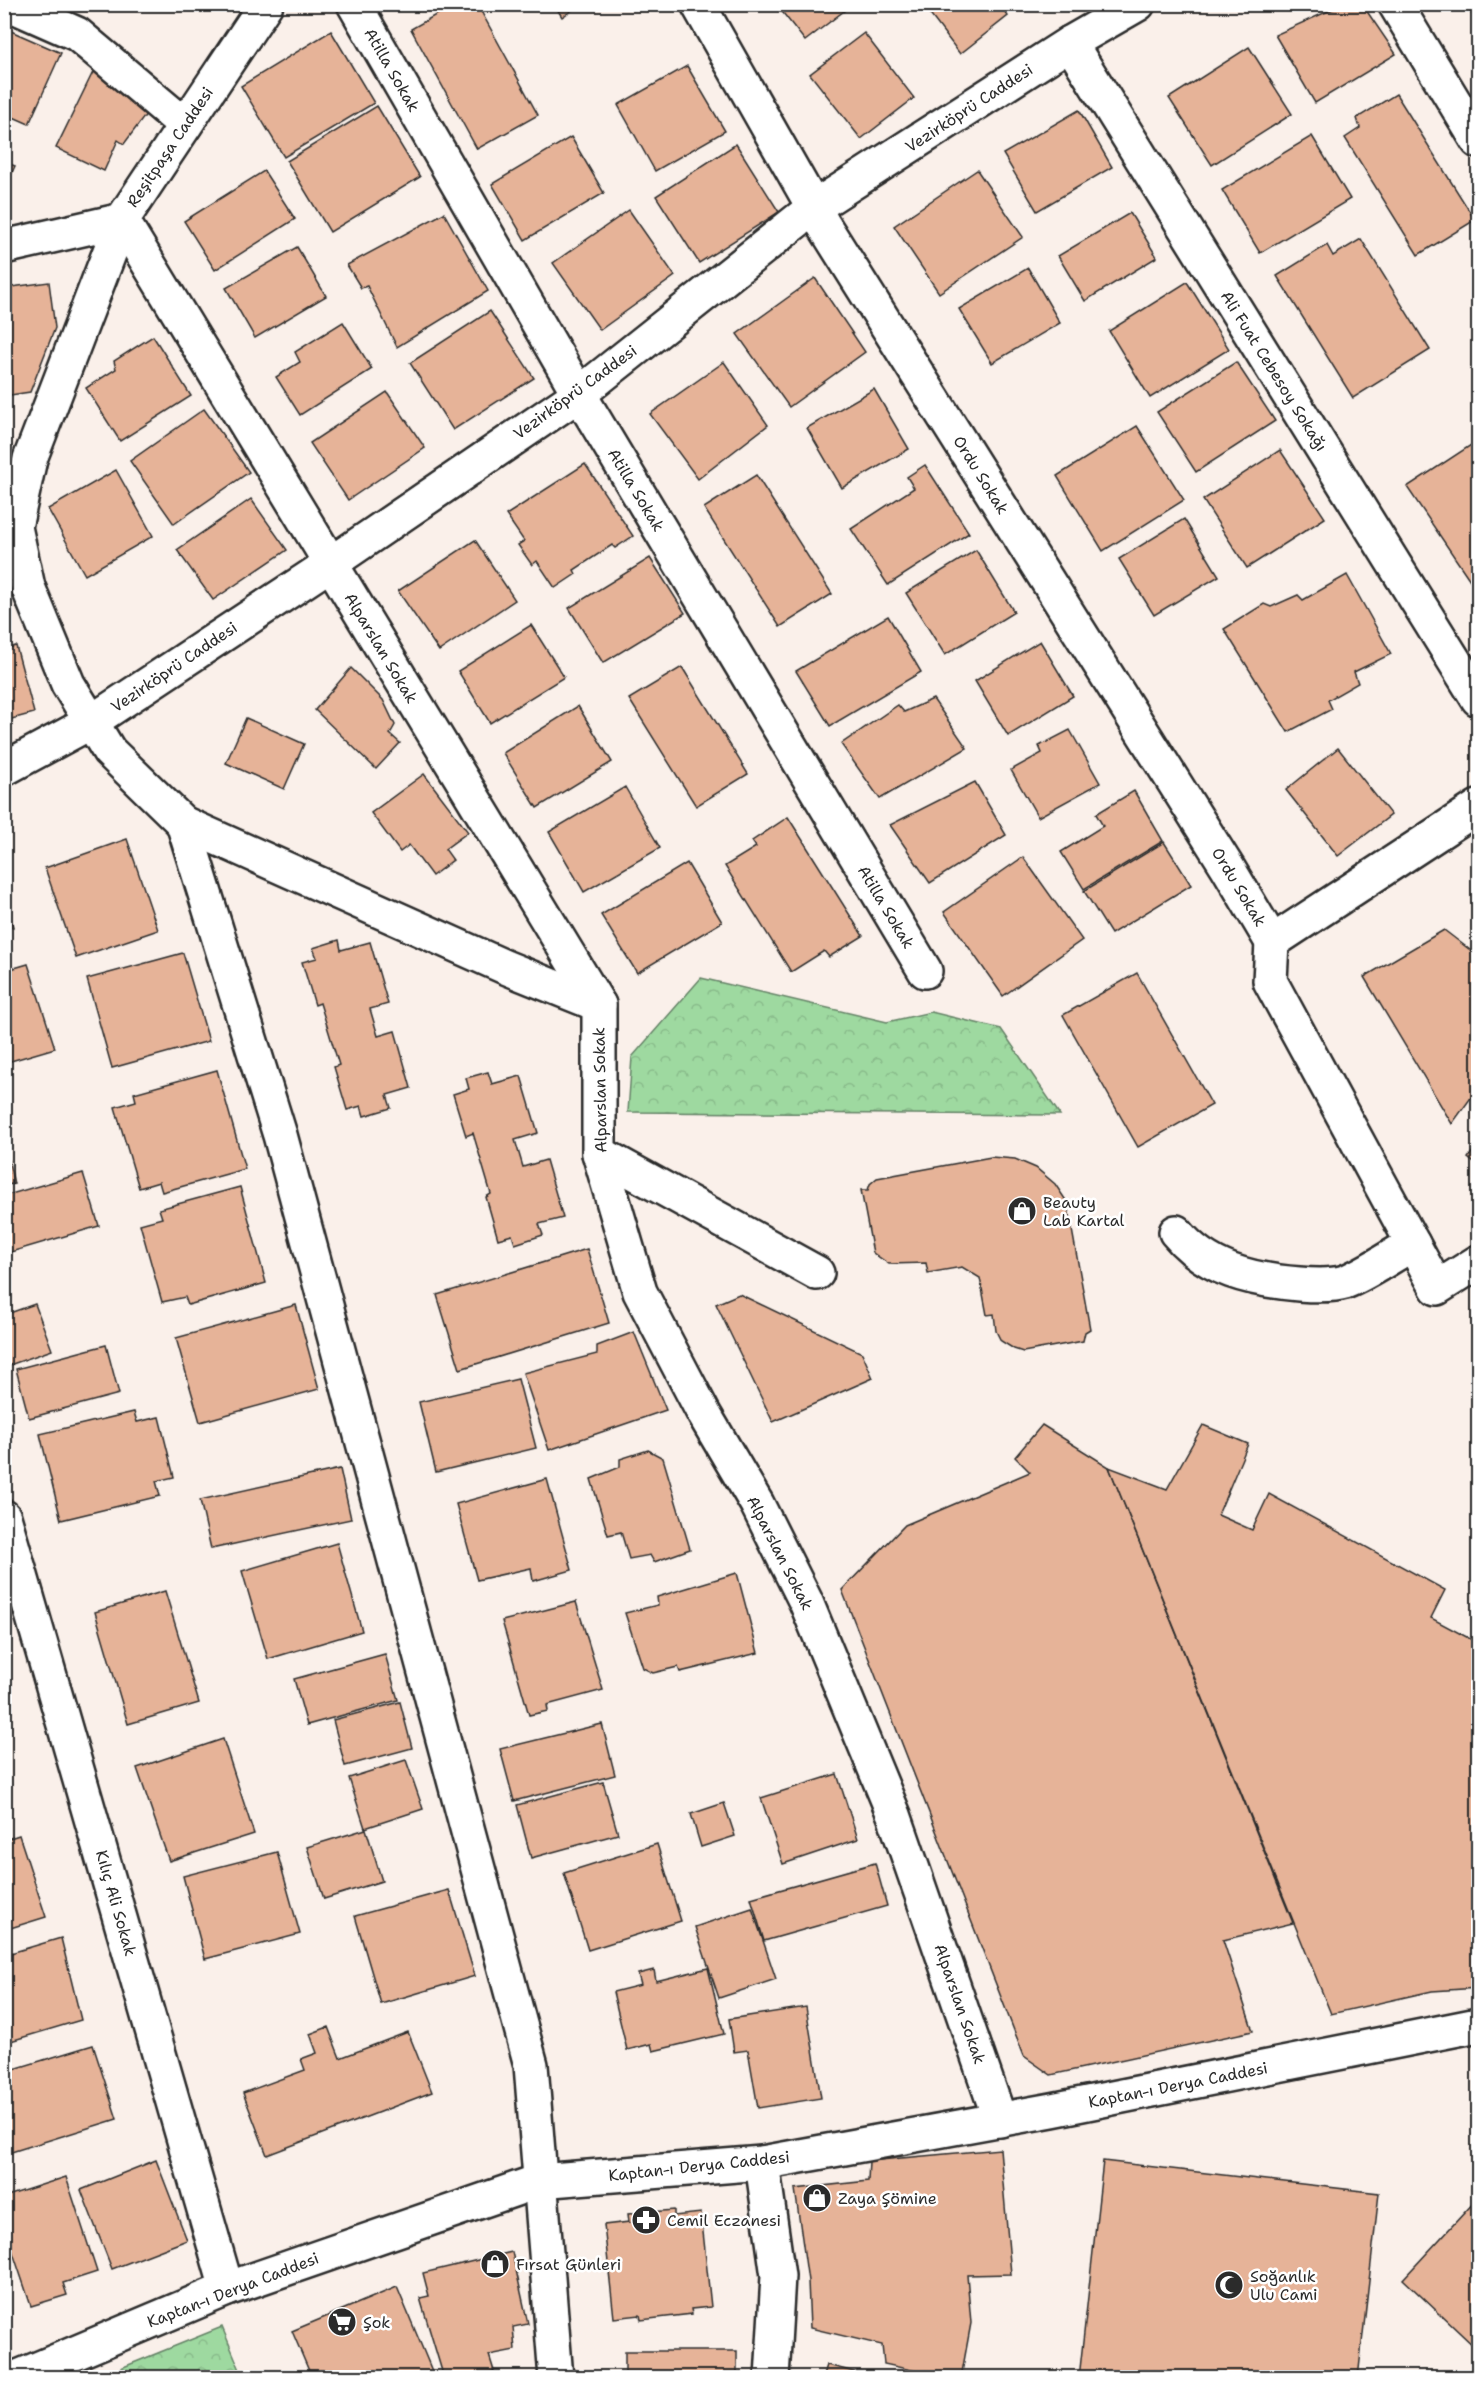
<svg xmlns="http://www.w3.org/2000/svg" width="1483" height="2382" viewBox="0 0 1483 2382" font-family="'Shantell Sans',sans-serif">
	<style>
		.park { fill: url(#park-crowns); stroke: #648266; stroke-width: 1.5 }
		.building { fill: #e6b398; stroke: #2b2b2b; stroke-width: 1.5 }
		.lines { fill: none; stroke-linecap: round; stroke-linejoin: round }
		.minor-casing { stroke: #2b2b2b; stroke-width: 38 }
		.minor { stroke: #fff; stroke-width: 33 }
		.labels { text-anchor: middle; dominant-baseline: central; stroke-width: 5; stroke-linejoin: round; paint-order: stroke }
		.street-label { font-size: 16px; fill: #2b2b2b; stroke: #fff }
		.poi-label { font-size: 16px; fill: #2b2b2b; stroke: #fff; text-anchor: start }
	</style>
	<defs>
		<pattern id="park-crowns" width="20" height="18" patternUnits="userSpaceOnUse" patternTransform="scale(1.5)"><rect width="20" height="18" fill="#9ed9a0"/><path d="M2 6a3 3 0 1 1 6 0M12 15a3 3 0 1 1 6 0" fill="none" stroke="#88ba8a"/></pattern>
	</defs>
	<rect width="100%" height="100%" fill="#faf0ea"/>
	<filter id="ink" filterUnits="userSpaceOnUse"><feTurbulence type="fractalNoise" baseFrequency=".0167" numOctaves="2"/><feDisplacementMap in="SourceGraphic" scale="12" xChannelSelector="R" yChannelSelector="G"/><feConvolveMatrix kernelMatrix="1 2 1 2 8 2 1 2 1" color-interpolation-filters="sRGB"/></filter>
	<g filter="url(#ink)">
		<g class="park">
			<polygon points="701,978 887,1022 931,1012 1001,1029 1060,1115 628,1112 632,1057"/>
			<polygon points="222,2327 243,2377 125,2377 121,2368"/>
		</g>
		<g class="building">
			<polygon points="455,4 477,4 538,115 477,149 411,29"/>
			<polygon points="554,4 581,4 562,17"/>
			<polygon points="776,4 853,4 805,41"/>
			<polygon points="922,4 999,4 1008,16 960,54"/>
			<polygon points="1344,4 1362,4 1396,54 1315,103 1275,35"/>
			<polygon points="1466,4 1478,4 1478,25"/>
			<polygon points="4,28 61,53 29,124 4,113"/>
			<polygon points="331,31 374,103 284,157 241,86"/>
			<polygon points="864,33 914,98 861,139 810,74"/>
			<polygon points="1249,47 1292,114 1212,165 1169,98"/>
			<polygon points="687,66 725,131 655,171 618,105"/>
			<polygon points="94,70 150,109 124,144 118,140 104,171 56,148"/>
			<polygon points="1396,94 1475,220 1418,255 1345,138 1360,128 1357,118"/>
			<polygon points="377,106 420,177 330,232 287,161"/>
			<polygon points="1079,110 1112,167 1037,211 1003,154"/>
			<polygon points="1312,136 1350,199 1260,253 1222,190"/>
			<polygon points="571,137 604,193 525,240 492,184"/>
			<polygon points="736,144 779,212 699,263 656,196"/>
			<polygon points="4,162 15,166 4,190"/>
			<polygon points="977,170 1023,237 939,293 894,226"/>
			<polygon points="264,171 295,219 215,270 184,221"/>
			<polygon points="629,210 675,276 600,330 553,263"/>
			<polygon points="444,213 488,291 397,347 367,286 361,288 347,265"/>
			<polygon points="1130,213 1157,257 1085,301 1058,256"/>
			<polygon points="1361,239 1430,350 1353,398 1277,276 1327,245 1333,256"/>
			<polygon points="297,247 326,296 255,338 226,288"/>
			<polygon points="1028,268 1060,323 992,363 959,309"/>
			<polygon points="815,278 865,352 789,407 737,334"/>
			<polygon points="49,282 55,328 30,392 4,396 4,288"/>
			<polygon points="1187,282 1229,349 1150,398 1109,331"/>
			<polygon points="490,311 534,378 453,430 410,363"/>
			<polygon points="343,322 372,369 300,415 276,377 300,362 295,352"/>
			<polygon points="153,336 191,396 120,441 86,388 116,369 114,361"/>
			<polygon points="724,362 768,425 698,479 650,414"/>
			<polygon points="1236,362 1275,421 1196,472 1157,412"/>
			<polygon points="874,389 909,449 842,488 807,428"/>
			<polygon points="387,392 425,448 348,500 310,443"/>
			<polygon points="204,409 249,472 174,524 130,461"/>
			<polygon points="1137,426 1184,500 1103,551 1057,476"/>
			<polygon points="1477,441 1478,443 1478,592 1407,487"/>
			<polygon points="1280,450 1325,518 1247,568 1203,500"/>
			<polygon points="585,464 633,536 615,548 612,545 574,570 576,574 555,588 537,561 532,565 518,545 524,541 506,515"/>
			<polygon points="925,465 969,533 888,585 851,529 914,488 907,477"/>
			<polygon points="116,470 153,536 85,575 48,509"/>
			<polygon points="756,475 832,594 780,627 704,508"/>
			<polygon points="251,499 287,550 213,600 177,550"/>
			<polygon points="1184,519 1219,576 1154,615 1119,559"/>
			<polygon points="475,540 515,600 439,651 398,591"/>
			<polygon points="976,550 1014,612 945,655 906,593"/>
			<polygon points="650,558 685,613 603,663 569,608"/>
			<polygon points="1347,575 1391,654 1354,672 1358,683 1328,700 1332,709 1288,732 1224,629 1264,604 1271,607 1298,595 1303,600"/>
			<polygon points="888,616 921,672 830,726 796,671"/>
			<polygon points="531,625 564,677 490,723 458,671"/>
			<polygon points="1040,641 1073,696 1008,736 975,681"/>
			<polygon points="16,646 34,713 4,721 4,649"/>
			<polygon points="682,667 748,774 696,806 629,699"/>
			<polygon points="351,668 383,700 395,725 390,734 400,743 376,769 315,710"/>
			<polygon points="933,699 967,748 880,799 841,744 898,705 904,712"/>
			<polygon points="578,706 612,762 537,808 503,753"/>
			<polygon points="246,718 304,744 284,789 226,763"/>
			<polygon points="1070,730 1100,783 1038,817 1011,770 1042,753 1039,746"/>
			<polygon points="1338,748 1391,815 1338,856 1286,790"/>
			<polygon points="424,774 468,832 445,849 453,860 432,876 409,845 400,852 371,813"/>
			<polygon points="975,782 1006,835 930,883 890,825"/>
			<polygon points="625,787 660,848 584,892 549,832"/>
			<polygon points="1134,791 1163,841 1084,889 1061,852 1103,826 1096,814"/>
			<polygon points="788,817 863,936 829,957 824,951 791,972 725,866 756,847 752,841"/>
			<polygon points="127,839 158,930 76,958 45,868"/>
			<polygon points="1164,842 1191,885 1111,934 1084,891"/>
			<polygon points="1023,857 1082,940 1003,996 944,912"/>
			<polygon points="687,863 722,922 637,973 601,915"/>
			<polygon points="4,899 13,927 4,929"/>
			<polygon points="1444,930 1478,956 1478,1088 1452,1124 1364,977"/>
			<polygon points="339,940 341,950 370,942 388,1004 370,1009 378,1036 395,1031 411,1088 387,1095 391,1108 364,1116 361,1106 347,1110 334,1067 339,1065 320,1003 315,1005 302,962 317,958 313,948"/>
			<polygon points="183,953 209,1041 112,1068 87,979"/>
			<polygon points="28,964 55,1048 4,1063 4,971"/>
			<polygon points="1137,973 1212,1105 1138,1147 1063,1015"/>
			<polygon points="217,1070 245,1169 162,1192 159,1182 139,1188 115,1107 136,1101 134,1093"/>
			<polygon points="488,1072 492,1084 521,1076 538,1133 515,1140 523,1167 546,1160 563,1218 539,1224 543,1235 515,1244 512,1235 498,1239 486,1197 491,1194 473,1133 466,1136 453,1094 469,1089 466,1078"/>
			<polygon points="4,1140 14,1184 4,1185"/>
			<polygon points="1478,1144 1478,1166 1468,1158"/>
			<polygon points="991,1157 1015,1159 1036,1168 1055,1184 1067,1202 1090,1329 1085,1332 1083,1341 1023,1352 1014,1349 1001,1341 996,1331 994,1314 987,1315 980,1278 962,1267 928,1273 926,1263 889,1264 873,1253 861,1190 868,1190 870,1184 877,1178"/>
			<polygon points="83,1173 99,1226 4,1254 4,1196"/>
			<polygon points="240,1187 266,1283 188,1305 185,1297 162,1302 140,1224 162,1218 159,1209"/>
			<polygon points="587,1249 609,1323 460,1369 437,1295"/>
			<polygon points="739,1294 862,1353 873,1378 773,1422 716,1304"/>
			<polygon points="35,1304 52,1350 4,1367 4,1315"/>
			<polygon points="296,1305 319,1389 200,1422 176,1338"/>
			<polygon points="634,1332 666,1410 549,1450 523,1373 597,1354 597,1346"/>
			<polygon points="106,1345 119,1394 29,1418 16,1369"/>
			<polygon points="518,1379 536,1448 436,1472 419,1402"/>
			<polygon points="134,1412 137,1422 159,1417 174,1477 156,1481 160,1496 61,1520 40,1434"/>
			<polygon points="1042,1425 1109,1467 1293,1923 1223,1940 1253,2031 1051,2075 1024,2056 842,1590 905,1525 1030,1472 1015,1457"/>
			<polygon points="1203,1425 1248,1444 1218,1515 1252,1530 1269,1494 1445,1590 1431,1618 1478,1643 1478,1988 1432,1991 1331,2014 1109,1467 1167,1489"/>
			<polygon points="648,1450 663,1458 690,1549 654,1562 650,1555 629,1559 621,1532 608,1535 591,1479 620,1467 620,1459"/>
			<polygon points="340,1469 351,1519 211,1549 200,1500"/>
			<polygon points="547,1479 572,1570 533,1581 531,1568 477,1580 456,1504"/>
			<polygon points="337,1543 362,1631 268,1659 242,1571"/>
			<polygon points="737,1573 758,1653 680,1672 678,1667 653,1673 643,1668 625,1613 658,1605 657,1597"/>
			<polygon points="165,1591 199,1703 128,1724 95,1612"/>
			<polygon points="576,1602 603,1690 547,1705 548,1711 529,1715 502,1621"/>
			<polygon points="385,1654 398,1700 307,1725 294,1679"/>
			<polygon points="400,1702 412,1748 345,1766 333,1720"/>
			<polygon points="602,1724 615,1775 514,1801 500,1749"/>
			<polygon points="223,1739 254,1834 169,1861 137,1768"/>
			<polygon points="406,1760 423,1809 365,1828 349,1778"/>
			<polygon points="837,1774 858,1839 783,1864 761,1798"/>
			<polygon points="603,1782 618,1834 531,1858 517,1805"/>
			<polygon points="724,1803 735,1836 701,1847 691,1814"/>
			<polygon points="366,1829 382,1881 324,1899 307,1847"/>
			<polygon points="19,1835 46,1917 4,1930 4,1840"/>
			<polygon points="657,1844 681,1921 588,1950 564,1873"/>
			<polygon points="277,1852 300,1934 205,1959 183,1876"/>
			<polygon points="875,1863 887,1906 764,1941 751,1898"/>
			<polygon points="449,1890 475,1976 381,2004 355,1916"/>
			<polygon points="752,1908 776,1979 719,1998 695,1927"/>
			<polygon points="61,1938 81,2020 4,2043 4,1955"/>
			<polygon points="708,1968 724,2034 653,2051 651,2044 627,2050 613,1992 641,1985 638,1974 654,1970 656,1981"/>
			<polygon points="806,2007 821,2098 758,2108 748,2050 734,2052 729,2019"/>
			<polygon points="328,2027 340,2058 408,2032 432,2092 267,2155 243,2093 305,2070 301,2059 317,2053 310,2034"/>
			<polygon points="93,2045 117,2119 5,2154 4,2072"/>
			<polygon points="1000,2149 1011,2274 967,2275 971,2323 961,2378 948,2378 884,2364 882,2345 810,2328 808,2281 795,2189 868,2181 869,2161"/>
			<polygon points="156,2160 187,2240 112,2269 81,2190"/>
			<polygon points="1103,2161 1379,2193 1358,2378 1079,2378"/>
			<polygon points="66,2177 97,2272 63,2283 67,2295 31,2306 4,2226 4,2197"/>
			<polygon points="1478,2198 1478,2350 1403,2279"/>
			<polygon points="674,2210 674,2216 701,2213 711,2307 691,2309 692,2314 641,2320 640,2315 614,2318 604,2225 629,2222 628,2214"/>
			<polygon points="512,2252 528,2324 513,2327 515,2350 489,2355 494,2371 466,2378 444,2378 420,2298 429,2296 423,2273"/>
			<polygon points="397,2287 432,2371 416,2378 312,2378 292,2331"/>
			<rect x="625" y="2351" width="112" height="27"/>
			<polygon points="827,2365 878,2378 823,2378"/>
		</g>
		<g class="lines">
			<g class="minor-casing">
				<g id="minor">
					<polyline points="9,4 77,34 185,125"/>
					<polyline points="354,4 579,394 925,971"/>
					<polyline points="698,4 823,224 1228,868 1272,942"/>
					<polyline points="1395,4 1478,141"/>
					<polyline points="1070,43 1478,699"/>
					<polyline points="122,220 30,459 15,527 28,587 68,684 109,751 183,823 280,1135 531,2065 556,2378"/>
					<polyline points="122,220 599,1005 599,1153 640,1292 704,1414 757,1504 806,1602 894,1815 1000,2120"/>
					<polyline points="4,247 122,220 266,4"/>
					<polyline points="4,769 91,722 330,564 579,394 813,208 1070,43 1138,4"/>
					<polyline points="183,823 505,967 599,1005"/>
					<polyline points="1272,942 1270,981 1437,1288 1478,1262"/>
					<polyline points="1272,942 1478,807"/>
					<polyline points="599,1153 817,1273"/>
					<path d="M 1176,1232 C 1207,1270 1251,1280 1299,1284 C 1312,1285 1332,1286 1345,1282 C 1368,1273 1391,1256 1413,1244"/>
					<polyline points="4,1517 227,2289"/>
					<polyline points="762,2163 778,2276 772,2378"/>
					<polyline points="16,2378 227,2289 539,2181 762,2163 1052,2110 1478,2025"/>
				</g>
			</g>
			<use href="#minor" class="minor"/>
		</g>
	</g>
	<defs>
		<g id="shop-disc" transform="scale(1.5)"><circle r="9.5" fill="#2b2b2b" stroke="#fff"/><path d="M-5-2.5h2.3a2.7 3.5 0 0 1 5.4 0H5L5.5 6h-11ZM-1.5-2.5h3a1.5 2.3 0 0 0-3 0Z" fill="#fff"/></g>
		<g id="pharmacy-disc" transform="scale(1.5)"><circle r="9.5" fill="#2b2b2b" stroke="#fff"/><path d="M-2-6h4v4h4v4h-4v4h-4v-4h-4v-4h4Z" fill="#fff"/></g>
		<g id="mosque-disc" transform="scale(1.5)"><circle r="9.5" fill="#2b2b2b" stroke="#fff"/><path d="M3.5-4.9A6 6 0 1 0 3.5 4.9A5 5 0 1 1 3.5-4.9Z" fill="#fff"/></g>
		<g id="supermarket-disc" transform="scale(1.5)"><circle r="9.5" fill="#2b2b2b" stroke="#fff"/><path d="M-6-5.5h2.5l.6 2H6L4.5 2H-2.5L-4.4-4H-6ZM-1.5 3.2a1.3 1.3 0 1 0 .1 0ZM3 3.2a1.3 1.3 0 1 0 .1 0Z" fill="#fff"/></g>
	</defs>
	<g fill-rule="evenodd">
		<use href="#shop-disc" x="1022" y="1211"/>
		<use href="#shop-disc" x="817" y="2198"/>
		<use href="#pharmacy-disc" x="646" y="2220"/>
		<use href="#shop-disc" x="495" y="2264"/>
		<use href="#mosque-disc" x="1229" y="2285"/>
		<use href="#supermarket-disc" x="342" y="2322"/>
	</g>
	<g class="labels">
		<g class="street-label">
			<text transform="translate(392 70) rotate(60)">Atilla Sokak</text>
			<text transform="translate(969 108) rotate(-33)">Vezirköprü Caddesi</text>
			<text transform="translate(170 147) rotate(-56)">Reşitpaşa Caddesi</text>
			<text transform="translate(1274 371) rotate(58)">Ali Fuat Cebesoy Sokağı</text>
			<text transform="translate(575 392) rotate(-36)">Vezirköprü Caddesi</text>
			<text transform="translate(981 475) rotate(58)">Ordu Sokak</text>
			<text transform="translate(636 490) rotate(59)">Atilla Sokak</text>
			<text transform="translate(381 648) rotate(59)">Alparslan Sokak</text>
			<text transform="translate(174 667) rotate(-34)">Vezirköprü Caddesi</text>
			<text transform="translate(1239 887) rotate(59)">Ordu Sokak</text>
			<text transform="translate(886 907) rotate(59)">Atilla Sokak</text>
			<text transform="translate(600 1090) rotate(-91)">Alparslan Sokak</text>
			<text transform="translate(780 1553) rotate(63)">Alparslan Sokak</text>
			<text transform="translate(116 1903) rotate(74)">Kılıç Ali Sokak</text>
			<text transform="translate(960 2004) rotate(71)">Alparslan Sokak</text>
			<text transform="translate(1178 2085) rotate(-11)">Kaptan-ı Derya Caddesi</text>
			<text transform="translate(699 2166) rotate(-6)">Kaptan-ı Derya Caddesi</text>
			<text transform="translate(233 2290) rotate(-21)">Kaptan-ı Derya Caddesi</text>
		</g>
		<g class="poi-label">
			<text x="1043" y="1202">Beauty<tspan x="1043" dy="18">Lab Kartal</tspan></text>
			<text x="838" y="2198">Zaya Şömine</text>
			<text x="667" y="2220">Cemil Eczanesi</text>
			<text x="516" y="2264">Fırsat Günleri</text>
			<text x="1250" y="2276">Soğanlık<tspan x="1250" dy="18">Ulu Cami</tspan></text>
			<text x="363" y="2322">Şok</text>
		</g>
	</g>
	<rect width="1483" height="2382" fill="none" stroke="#fff" stroke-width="24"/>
	<rect x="12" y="12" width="1459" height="2358" fill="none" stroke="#2b2b2b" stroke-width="2" filter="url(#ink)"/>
</svg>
